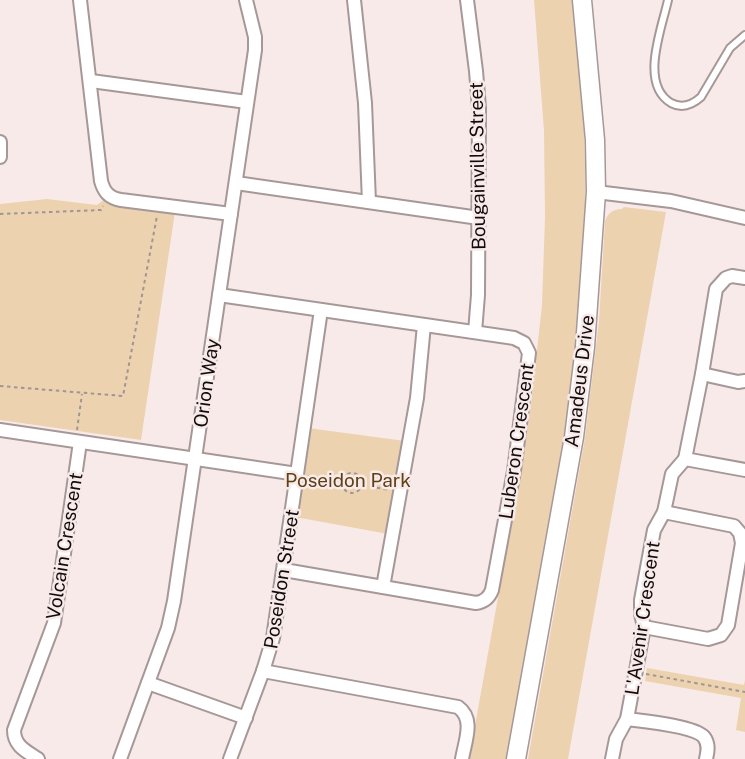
<svg xmlns="http://www.w3.org/2000/svg" width="745" height="759" viewBox="0 0 745 759" font-family="'Public Sans',sans-serif">
	<style>
		.green { fill: #edd2b0 }
		.lines { fill: none; stroke-linecap: round; stroke-linejoin: round }
		.lane-casing { stroke: #a69898; stroke-width: 10 }
		.street-casing { stroke: #a69898; stroke-width: 16 }
		.secondary-casing { stroke: #a69898; stroke-width: 21 }
		.path { stroke: #a09595; stroke-width: 2; stroke-dasharray: 3.5 3.5; stroke-linecap: butt }
		.lane { stroke: #fff; stroke-width: 6 }
		.street { stroke: #fff; stroke-width: 12 }
		.secondary { stroke: #fff; stroke-width: 18 }
		.labels { text-anchor: middle; dominant-baseline: central; stroke-width: 5; stroke-linejoin: round; paint-order: stroke }
		.street-label { font-size: 19px; fill: #120d0d; stroke: #f9eaea }
		.park-label { font-size: 19px; fill: #5d4115; stroke: #f9eaea }
	</style>
	<rect width="100%" height="100%" fill="#f9eaea"/>
	<g class="green">
		<path d="M 534,0 L 573,0 C 586,102 589,205 580,308 C 574,387 560,466 546,544 C 533,616 520,687 507,759 L 469,759 L 520,475 L 531,404 L 542,305 L 545,217 L 544,131 Z"/>
		<polygon points="47,199 97,205 105,199 175,212 141,440 0,420 0,204"/>
		<path d="M 624,207 L 666,212 L 568,759 L 528,759 L 585,438 L 599,321 L 605,221 C 608,213 613,209 622,209 Z"/>
		<polygon points="308,428 405,441 388,534 295,517"/>
		<polygon points="647,668 744,685 745,680 745,732 736,730 741,698 645,681"/>
	</g>
	<g class="lines">
		<g class="lane-casing">
			<path id="lane" d="M 668,0 C 662,28 639,84 671,103 C 682,109 692,105 701,97 L 730,48 L 745,35"/>
		</g>
		<g class="street-casing">
			<g id="street">
				<path d="M 80,0 L 101,181 C 104,192 109,198 121,200 L 231,214"/>
				<polyline points="354,0 365,103 369,202"/>
				<polyline points="467,0 476,71 479,108 478,295 475,332"/>
				<polyline points="91,81 247,102"/>
				<polyline points="0,142 0,157"/>
				<polyline points="236,183 479,218"/>
				<polyline points="596,192 671,201 745,218"/>
				<path d="M 219,295 L 514,338 L 524,343 L 529,353 L 514,471 L 492,590 C 489,598 484,602 476,603 L 284,570"/>
				<polyline points="702,374 738,382 745,381"/>
				<polyline points="0,430 297,474"/>
				<polyline points="685,459 702,374 716,289 726,278 732,276 745,278"/>
				<polyline points="383,587 417,398 424,325"/>
				<polyline points="644,627 708,639 721,635 728,625 742,543 740,533 734,526 664,512"/>
				<path d="M 263,671 L 458,707 C 475,719 465,741 462,759"/>
				<polyline points="148,683 246,718"/>
				<path d="M 627,719 C 643,721 695,726 704,737 C 709,744 708,751 706,759"/>
				<path d="M 38,759 C 26,751 14,746 14,730 L 54,623 L 80,442"/>
				<polyline points="120,759 168,628 174,601 255,50 255,37 246,0"/>
				<polyline points="230,759 263,671 273,638 321,310"/>
				<polyline points="612,759 616,739 627,719 644,627 641,614 641,600 654,530 664,512 672,474 685,459 745,470"/>
			</g>
		</g>
		<g class="secondary-casing">
			<polyline id="secondary" points="516,759 574,437 585,347 596,192 595,140 582,0"/>
		</g>
		<g class="path">
			<polyline points="0,214 101,210 103,206"/>
			<polyline points="0,386 123,396 157,216"/>
			<polyline points="77,430 82,394"/>
			<circle cx="352" cy="483" r="10"/>
			<polyline points="308,476 340,481"/>
			<polyline points="363,485 389,490"/>
			<polyline points="646,674 745,692"/>
		</g>
		<use href="#lane" class="lane"/>
		<use href="#street" class="street"/>
		<use href="#secondary" class="secondary"/>
	</g>
	<g class="labels">
		<g class="street-label">
			<text transform="translate(477 166) rotate(-91)">Bougainville Street</text>
			<text transform="translate(579 381) rotate(-83)">Amadeus Drive</text>
			<text transform="translate(206 383) rotate(-82)">Orion Way</text>
			<text transform="translate(516 441) rotate(-82)">Luberon Crescent</text>
			<text transform="translate(64 546) rotate(-81)">Volcain Crescent</text>
			<text transform="translate(281 579) rotate(-81)">Poseidon Street</text>
			<text transform="translate(642 618) rotate(-82)">L'Avenir Crescent</text>
		</g>
		<g class="park-label">
			<text x="348" y="480">Poseidon Park</text>
		</g>
	</g>
</svg>
